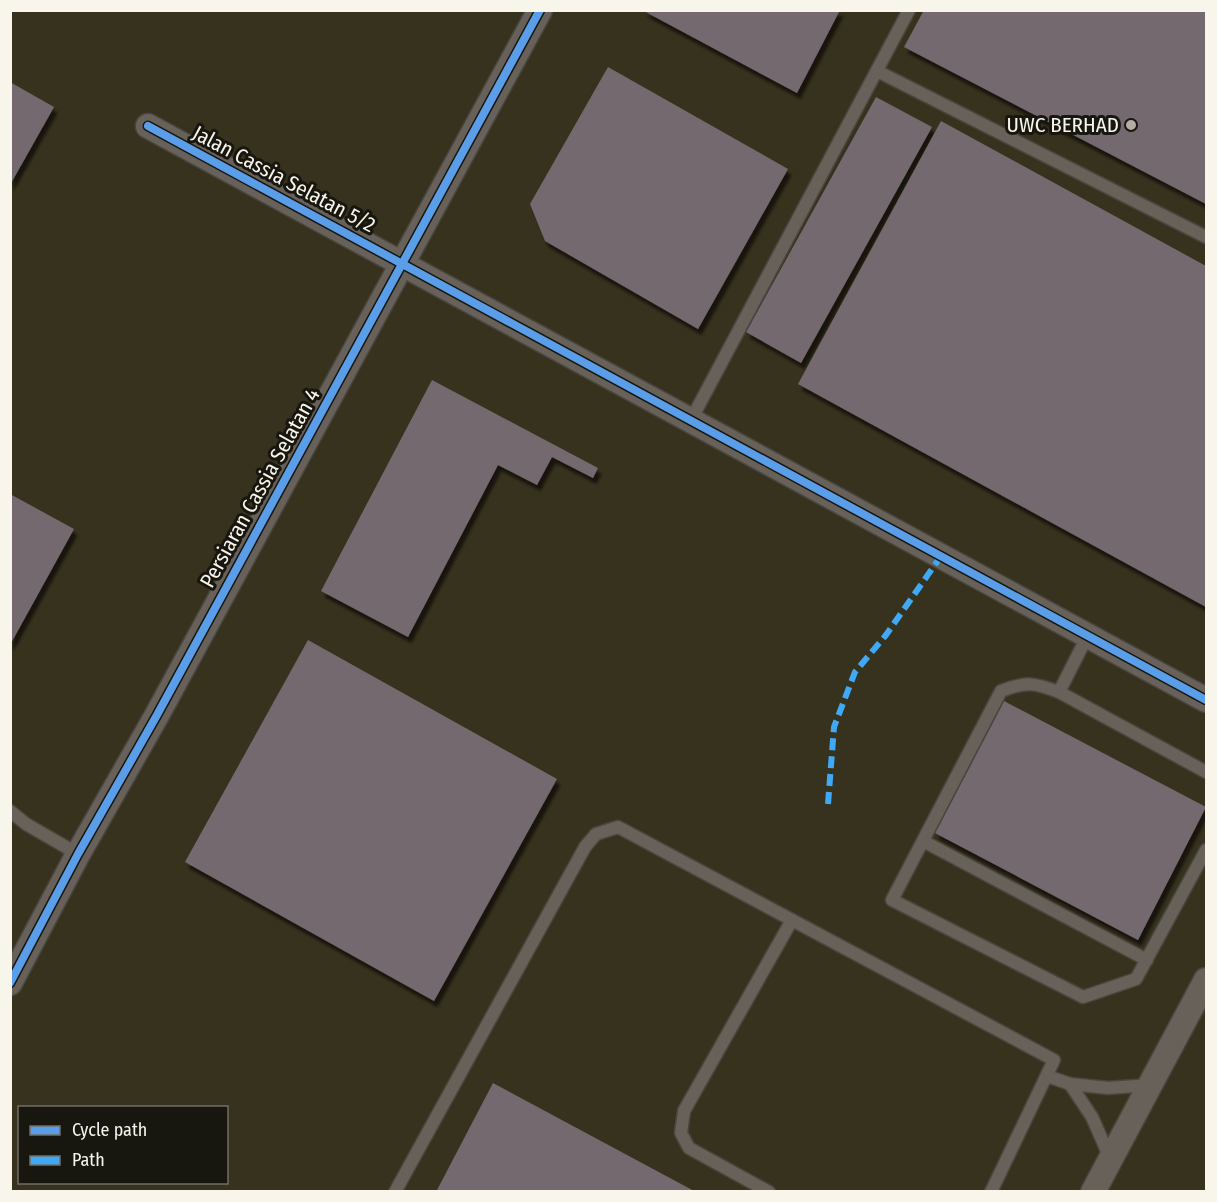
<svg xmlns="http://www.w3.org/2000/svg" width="1217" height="1202" viewBox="0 0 1217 1202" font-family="'Fira Sans Condensed',sans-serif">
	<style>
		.built { fill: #37321e; fill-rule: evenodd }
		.building { fill: #73696e; filter: url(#shadow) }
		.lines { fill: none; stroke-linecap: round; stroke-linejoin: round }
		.service-casing { stroke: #49463f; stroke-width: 15 }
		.minor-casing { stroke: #49463f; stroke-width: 27 }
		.service { stroke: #67615a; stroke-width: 12 }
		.minor { stroke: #67615a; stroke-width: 24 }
		.quiet { stroke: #3fa9f5; stroke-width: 6; stroke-dasharray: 12 6; stroke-linecap: butt }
		.cycleway-casing { stroke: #17160f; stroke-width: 11 }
		.cycleway { stroke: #5a9eea; stroke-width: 8 }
		.poi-dot { fill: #b1aea5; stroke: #17160f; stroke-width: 2 }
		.labels { text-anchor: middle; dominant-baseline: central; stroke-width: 6; stroke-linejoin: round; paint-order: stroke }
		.poi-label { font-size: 21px; fill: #f8f5eb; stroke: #17160f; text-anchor: end }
		.street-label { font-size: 21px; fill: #f8f5eb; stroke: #17160f }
	</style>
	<defs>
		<filter id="shadow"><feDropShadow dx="3.5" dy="6" stdDeviation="1.5" flood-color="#0009"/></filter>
	</defs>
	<rect width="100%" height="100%" fill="#2d2a22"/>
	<path class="built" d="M 10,11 L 1206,11 L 1206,1191 L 11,1191 ZM 20,1108 L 226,1108 L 226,1182 L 20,1182 Z"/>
	<g class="building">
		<polygon points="642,10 840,10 797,93"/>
		<polygon points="924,10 1206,10 1206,204 904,47"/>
		<polygon points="608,67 788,169 698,329 545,241 530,204"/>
		<polygon points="10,82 54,107 10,185"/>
		<polygon points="876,97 932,127 801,363 746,332"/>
		<polygon points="941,121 1206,266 1206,607 798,384"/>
		<polygon points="432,380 598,468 593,478 552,457 537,485 498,465 408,637 321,591"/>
		<polygon points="10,494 74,529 10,645"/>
		<polygon points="308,640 557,779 434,1001 185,862"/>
		<polygon points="1004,701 1206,807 1138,940 935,833"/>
		<polygon points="493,1083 696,1192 436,1192"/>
	</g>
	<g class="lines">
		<g class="service-casing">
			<g id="service">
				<polyline points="877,71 1206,237"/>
				<polyline points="691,420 909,10"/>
				<polyline points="1059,692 1088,635"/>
				<path d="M 1206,772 L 1059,692 C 1035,683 1026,681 1001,691 L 892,900 L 1083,997 L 1136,979 L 1206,850"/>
				<polyline points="10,811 26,824 78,854"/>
				<polyline points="923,841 1147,960"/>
				<polyline points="1047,1076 1070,1084"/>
				<polyline points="1110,1158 1092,1117 1070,1084 1108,1088 1150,1085"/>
				<polyline points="395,1192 585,847 596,834 618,827 1054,1060 991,1192"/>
				<polyline points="769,1192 689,1148 681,1133 684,1111 792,920"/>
			</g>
		</g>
		<g class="minor-casing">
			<g id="minor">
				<polyline points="148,126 1206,700"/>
				<polyline points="10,983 78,854 157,715 540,10"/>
				<polyline points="1093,1192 1206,980"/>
			</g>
		</g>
		<use href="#service" class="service"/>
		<use href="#minor" class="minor"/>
		<polyline class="quiet" points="828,804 834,727 855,672 886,635 941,556"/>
		<g class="cycleway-casing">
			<g id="cycleway">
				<polyline points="148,126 1206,700"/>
				<polyline points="10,983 78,854 157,715 540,10"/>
			</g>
		</g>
		<use href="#cycleway" class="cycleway"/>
	</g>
	<circle class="poi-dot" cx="1131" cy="125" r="6"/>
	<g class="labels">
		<g class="poi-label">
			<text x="1119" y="125">UWC BERHAD</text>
		</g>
		<g class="street-label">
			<text transform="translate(284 179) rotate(28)">Jalan Cassia Selatan 5/2</text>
			<text transform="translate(260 488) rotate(-61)">Persiaran Cassia Selatan 4</text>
		</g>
	</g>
	<rect width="1217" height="1202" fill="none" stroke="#f8f5eb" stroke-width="24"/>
	<rect x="18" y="1106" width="210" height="78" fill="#17160f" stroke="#716f67" stroke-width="1.5"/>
	<rect x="30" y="1126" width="30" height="9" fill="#5a9eea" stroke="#716f67" stroke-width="1.5"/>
	<text x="72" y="1136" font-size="18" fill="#f8f5eb">Cycle path</text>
	<rect x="30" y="1156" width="30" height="9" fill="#3fa9f5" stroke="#716f67" stroke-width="1.5"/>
	<text x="72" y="1166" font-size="18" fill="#f8f5eb">Path</text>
</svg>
